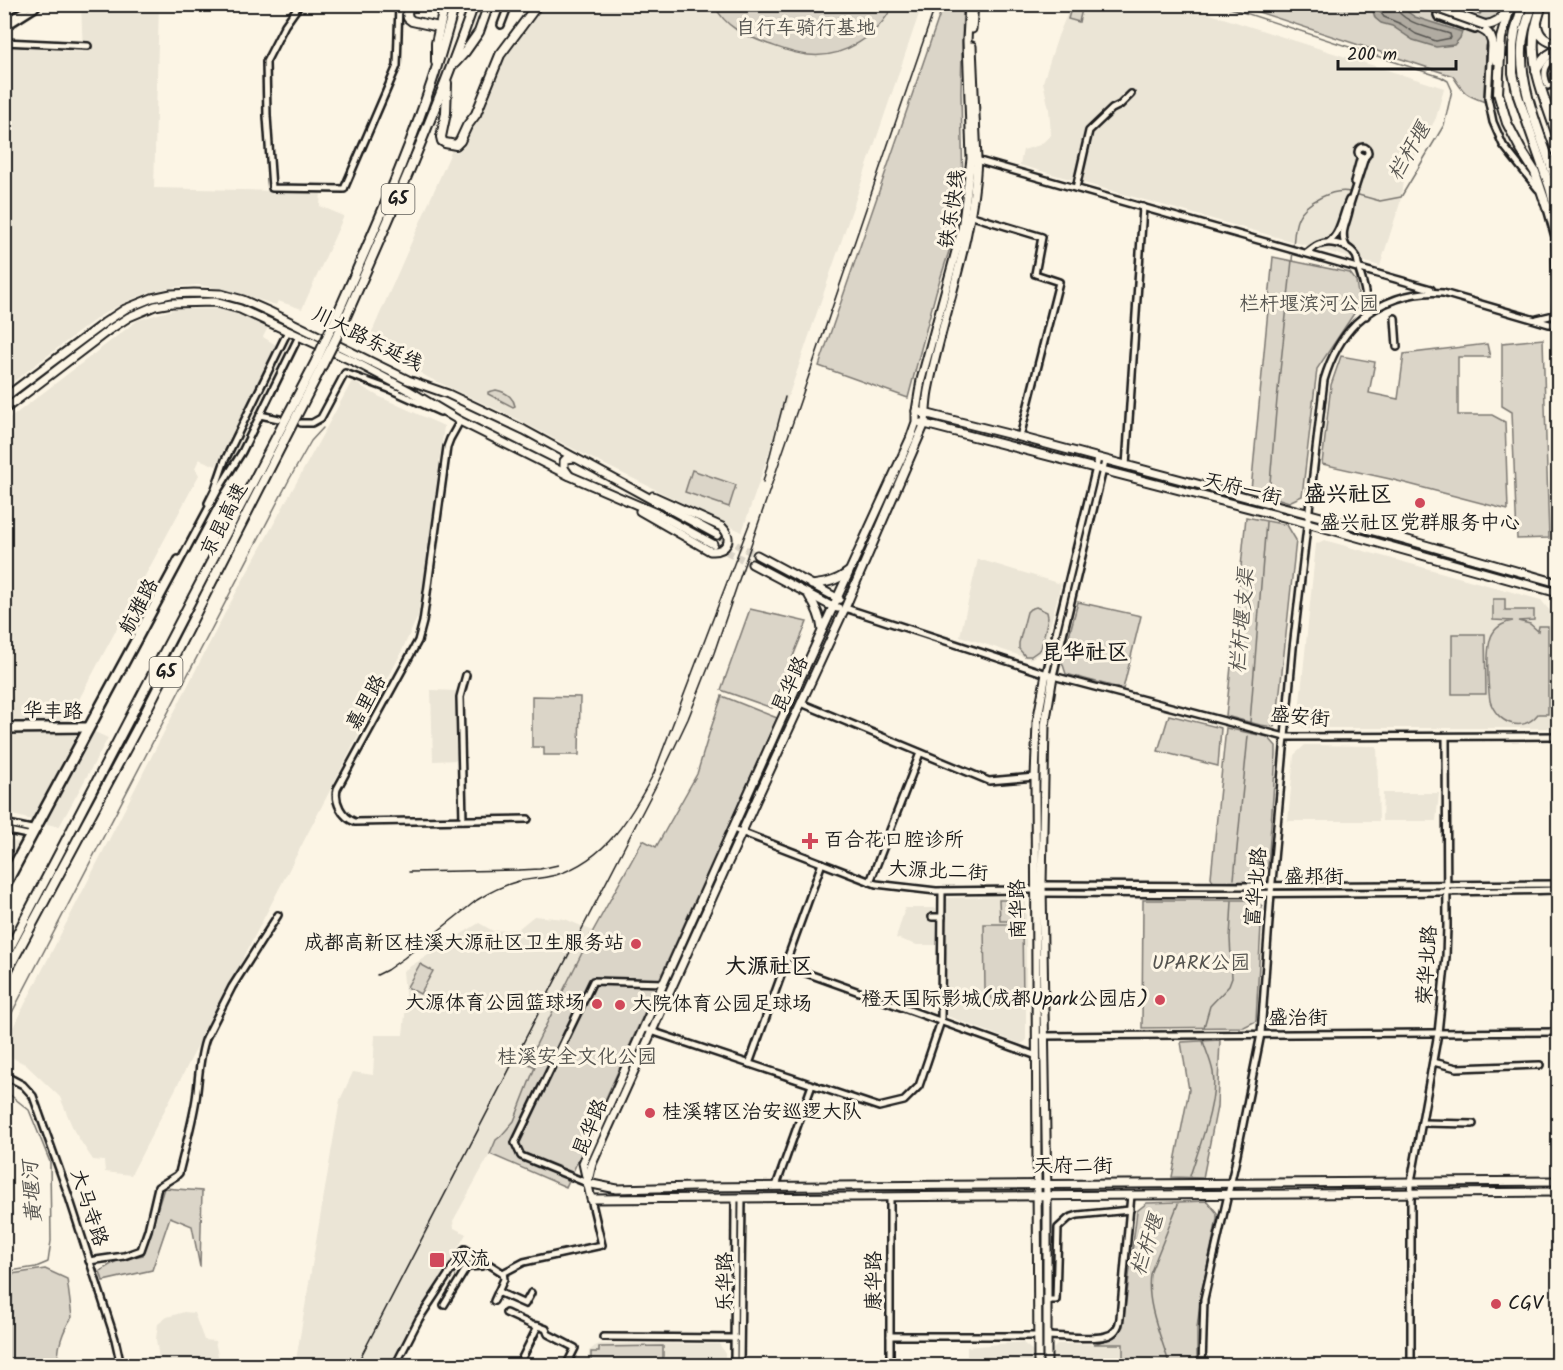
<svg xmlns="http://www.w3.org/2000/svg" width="1563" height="1370" viewBox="0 0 1563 1370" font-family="Kalam,'LXGW WenKai TC',sans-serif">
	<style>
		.built { fill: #ebe5d6 }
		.green { fill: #dbd5c8; stroke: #7c7872; stroke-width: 1.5 }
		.water { fill: #b0aba1; stroke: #75726c; stroke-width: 1.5 }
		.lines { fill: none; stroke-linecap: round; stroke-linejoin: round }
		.shore { stroke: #575551; stroke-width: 1.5 }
		.stream { stroke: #75726c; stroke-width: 1.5 }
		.major-tunnel { stroke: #dad4c7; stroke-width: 7; stroke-dasharray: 7 3.5; stroke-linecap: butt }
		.minor-casing { stroke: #1c1c1c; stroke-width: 10 }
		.major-casing { stroke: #1c1c1c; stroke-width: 11 }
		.highway-casing { stroke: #1c1c1c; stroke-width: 12 }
		.minor { stroke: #fcf5e5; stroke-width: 5 }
		.major { stroke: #fcf5e5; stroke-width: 7 }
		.highway { stroke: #fcf5e5; stroke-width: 8 }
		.rail { stroke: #1c1c1c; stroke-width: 1.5 }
		.highway-bridge-casing { stroke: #1c1c1c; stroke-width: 12; stroke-linecap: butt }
		.highway-bridge { stroke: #fcf5e5; stroke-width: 8 }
		.poi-dot { fill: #d1495b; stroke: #fcf5e5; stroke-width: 2 }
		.labels { text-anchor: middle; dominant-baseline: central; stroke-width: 6; stroke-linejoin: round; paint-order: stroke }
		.shield { fill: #fcf5e5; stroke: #5f5d58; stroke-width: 1.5 }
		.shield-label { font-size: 18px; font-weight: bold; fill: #1c1c1c }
		.park-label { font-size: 20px; fill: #555450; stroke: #fcf5e5 }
		.street-label { font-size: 20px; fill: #1c1c1c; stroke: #fcf5e5 }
		.poi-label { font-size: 20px; fill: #1c1c1c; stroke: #fcf5e5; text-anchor: start }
		.water-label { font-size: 21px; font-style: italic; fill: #575551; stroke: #fcf5e5 }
		.quarter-label { font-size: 22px; font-weight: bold; fill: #1c1c1c; stroke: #fcf5e5 }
	</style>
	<rect width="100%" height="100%" fill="#fcf5e5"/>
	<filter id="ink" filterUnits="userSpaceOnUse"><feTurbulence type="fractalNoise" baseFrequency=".0167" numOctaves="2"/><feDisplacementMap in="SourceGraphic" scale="12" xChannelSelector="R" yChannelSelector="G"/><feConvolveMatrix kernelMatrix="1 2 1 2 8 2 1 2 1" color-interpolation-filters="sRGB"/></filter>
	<g filter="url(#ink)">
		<g class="built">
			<polygon points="81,5 159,5 154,188 321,192 320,206 344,216 302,309 278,301 276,305 228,290 198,285 175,287 150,292 123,303 100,316 5,388 4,47 83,52"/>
			<polygon points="544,5 714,5 716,9 743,34 776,47 845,50 867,37 876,29 888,15 893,5 922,5 742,532 585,455 513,417 429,378 368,341 452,150 457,152 462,149 471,125 499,61 540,12"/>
			<polygon points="1071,5 1182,5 1444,88 1436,118 1419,150 1404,174 1400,203 1380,266 1020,165 1023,150 1040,145 1051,135 1049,109 1043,82 1058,36"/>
			<polygon points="175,309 223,309 269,325 263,337 276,345 216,466 199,459 195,468 199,475 68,720 108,738 59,827 5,813 5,422 138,320"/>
			<polygon points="352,381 378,396 444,426 426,566 418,616 398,659 131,1175 105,1172 104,1161 93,1160 74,1131 60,1097 25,1064 5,1054 5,1043 226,611"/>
			<polygon points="1324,540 1541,600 1554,616 1555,722 1548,728 1303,728 1298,722 1316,544"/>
			<polygon points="978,559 1061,584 1043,652 1030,659 960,636"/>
			<polygon points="431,690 457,691 459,760 433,761"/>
			<polygon points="1305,745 1377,746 1379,821 1288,821 1294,755"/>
			<polygon points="1383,793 1439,793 1436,821 1382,821"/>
			<polygon points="5,839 20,843 5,873 4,839"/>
			<polygon points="1017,896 1026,902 1026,1041 1021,1044 947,1016 947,898"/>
			<polygon points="905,908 936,908 936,945 917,945 896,938"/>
			<polygon points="534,916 565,919 593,931 527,1063 535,1067 514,1121 501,1136 496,1140 490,1154 453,1221 454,1228 466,1234 390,1365 295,1366 340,1100 353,1072 373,1075 375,1035 403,1035 406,1005 403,971 479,923 493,931 518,929"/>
			<polygon points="184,1312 194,1313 204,1340 215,1341 219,1360 254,1362 253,1365 141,1365 141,1359 159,1359 156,1339 158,1324 167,1317"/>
			<polygon points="1022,1342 1033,1351 1033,1365 967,1365 967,1347"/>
			<polygon points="600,1344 719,1344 725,1352 725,1365 587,1366 589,1351 595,1346"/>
			<polygon points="1058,1344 1123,1344 1123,1365 1052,1366 1052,1350"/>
		</g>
		<g class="green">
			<path d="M 714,5 L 893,5 C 878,36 843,59 808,55 C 794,54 780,48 768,44 C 744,35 726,28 714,5 Z"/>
			<polygon points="943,5 963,5 961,93 963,191 952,242 936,292 908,398 819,366"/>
			<polygon points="1072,5 1083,5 1079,22 1068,19"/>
			<path d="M 1237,5 L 1501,5 L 1502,12 L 1486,46 L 1485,102 C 1466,95 1464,94 1453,76 Z"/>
			<polygon points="1273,257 1350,273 1356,281 1358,294 1357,309 1317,369 1302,496 1289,502 1251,490"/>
			<polygon points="1543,339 1549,538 1517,539 1512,412 1502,406 1502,343"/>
			<polygon points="1487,344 1490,357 1458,357 1458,415 1492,415 1505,422 1508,510 1390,479 1322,464 1331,385 1341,356 1375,362 1369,393 1398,399 1404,354"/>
			<path d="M 496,390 C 506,392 513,396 515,406 L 513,407 L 488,394 L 488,392 Z"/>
			<polygon points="692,470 736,485 729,507 685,492"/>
			<polygon points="1246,517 1287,525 1296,540 1277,719 1274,727 1260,725 1226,716"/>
			<path d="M 1493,599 L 1505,599 L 1505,610 L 1534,610 L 1534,620 L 1518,621 L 1530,624 L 1538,631 L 1539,626 L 1548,626 L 1548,714 L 1538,714 C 1522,734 1497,723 1490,701 C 1488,687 1485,645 1493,633 C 1497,626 1506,622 1513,621 L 1493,620 Z"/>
			<polygon points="1078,602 1141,616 1123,689 1066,674 1062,662"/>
			<polygon points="1036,607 1047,612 1048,617 1041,649 1031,656 1025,656 1019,649 1019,643 1027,612 1030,609"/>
			<polygon points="750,609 807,622 772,708 721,690"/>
			<polygon points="1452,634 1485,634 1486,694 1452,694"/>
			<polygon points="532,696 580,697 579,755 544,755 544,747 532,747"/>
			<polygon points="722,696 777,718 566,1187 490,1154 496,1140 501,1136 514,1121 535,1067 527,1063 593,931 643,840 656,847 697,774 709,734"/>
			<polygon points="1169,715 1221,728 1218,766 1158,751"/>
			<polygon points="1226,728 1268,737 1276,746 1276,755 1268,866 1263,874 1253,881 1213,882 1211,877"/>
			<polygon points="999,900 1021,900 1022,921 1000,921"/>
			<polygon points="1143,900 1255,900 1262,906 1256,1021 1244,1027 1142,1028"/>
			<polygon points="984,924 1022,924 1023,1001 994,1001 985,989"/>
			<polygon points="420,964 433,971 420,994 407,987"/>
			<polygon points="1220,1040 1217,1107 1203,1178 1172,1177 1189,1090 1181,1042"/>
			<polygon points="164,1188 202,1191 200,1267 192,1226 170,1217 152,1270 103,1281 100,1271 118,1260 143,1255"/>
			<path d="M 1207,1201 L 1217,1213 L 1217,1219 L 1201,1296 L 1197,1328 L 1197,1365 L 1123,1365 L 1123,1344 L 1094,1344 C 1106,1340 1116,1337 1123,1326 L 1137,1211 L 1147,1203 Z"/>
			<path d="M 45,1269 L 67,1279 L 72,1317 C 63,1330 56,1349 59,1365 L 5,1365 L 5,1275 Z"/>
			<polygon points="663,1346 663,1365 591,1365 591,1352 599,1352 599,1347"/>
		</g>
		<g class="water">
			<polygon points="1366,5 1398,5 1415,17 1462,32 1460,38 1454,45 1436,47 1413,40 1392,26 1381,23 1375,18 1373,11"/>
			<polygon points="1449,5 1492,4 1492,5 1491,7 1482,11 1480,14 1462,8 1461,6 1458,7"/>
		</g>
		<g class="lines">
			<path class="shore" d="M 1375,4 L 1384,17 L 1401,24 L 1416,34 L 1436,41 L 1451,38 L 1450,34 C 1435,29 1398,23 1395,4"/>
			<g class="stream">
				<polyline points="1218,4 1441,77 1448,81 1452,90 1444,125 1401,197 1380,201 1355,194"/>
				<path d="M 1293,247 C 1294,238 1294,227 1298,218 C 1305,202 1334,188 1350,192"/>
				<polyline points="1269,495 1277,399 1293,251"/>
				<polyline points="1250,722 1266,522"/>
				<polyline points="1234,879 1248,736"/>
				<polyline points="1204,1027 1210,1006 1229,986 1232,978 1230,938 1232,901"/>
				<polyline points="4,1028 289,480 311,441 323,428"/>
				<polyline points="4,1090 29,1110 50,1162 51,1241 48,1262 36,1267 4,1272"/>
				<path d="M 1190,1176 C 1199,1147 1218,1101 1213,1072 C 1211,1061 1206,1051 1203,1041"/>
				<path d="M 1170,1366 C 1161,1336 1146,1305 1150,1274 L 1178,1204"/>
			</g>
			<g class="major-tunnel">
				<polyline points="717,535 757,555"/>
				<polyline points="717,547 752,564"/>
			</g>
			<g class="minor-casing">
				<g id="minor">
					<polyline points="300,4 285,25 266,62 267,116 272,188 344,189 397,66 399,4"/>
					<polyline points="1439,4 1437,15 1438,17 1475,30"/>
					<polyline points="4,23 33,4"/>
					<polyline points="501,25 509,4"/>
					<polyline points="4,28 34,9 39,4"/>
					<polyline points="4,42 88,46"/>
					<polyline points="1491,45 1488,98 1493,122 1503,145 1538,189"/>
					<path d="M 1558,57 C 1544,63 1542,73 1548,86 L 1557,83 L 1558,86"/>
					<circle cx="1363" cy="152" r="5"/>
					<polyline points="976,160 1431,289"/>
					<polyline points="1354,182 1361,156"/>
					<polyline points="1076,188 1089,131 1112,109 1120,105 1131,94"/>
					<polyline points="969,215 1042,237 1035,274 1059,282 1020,437"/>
					<path d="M 1329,242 C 1341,233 1343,213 1349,200"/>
					<path d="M 1346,246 C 1338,232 1350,218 1350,204 L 1365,157"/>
					<path d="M 1307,253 C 1315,246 1321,242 1332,243 C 1342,244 1351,248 1356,256 C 1358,260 1358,265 1359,270 C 1365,288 1367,297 1366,316"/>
					<polyline points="1395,318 1397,347"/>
					<polyline points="1537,319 1554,315 1556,311 1557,301 1555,237 1546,205"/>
					<polyline points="260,415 279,419"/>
					<path d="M 457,420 L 460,421 L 450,439 L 447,447 L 423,622 L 418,641 L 337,789 C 334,802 342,817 355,822 L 528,819"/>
					<polyline points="301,423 312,423 321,418 345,373 389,389 440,412"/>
					<polyline points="1126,466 1143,207"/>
					<polyline points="208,503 215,489 225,460 288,331"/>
					<polyline points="845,608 1053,676 1285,737 1558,736"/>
					<polyline points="1046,674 1098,459"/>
					<polyline points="1053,676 1105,461"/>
					<polyline points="801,703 989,781 1035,777"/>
					<polyline points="4,726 88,726 91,727"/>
					<polyline points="4,730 88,729"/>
					<polyline points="463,820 460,697 466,675"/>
					<polyline points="4,823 36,830"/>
					<polyline points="733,829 876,884 936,891 1035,890 1042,885 1240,886 1558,884"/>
					<polyline points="4,830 32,836"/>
					<polyline points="4,881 178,559"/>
					<polyline points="870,882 920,753"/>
					<polyline points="4,891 217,492 242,452 299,336"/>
					<path d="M 1039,891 L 1042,893 C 1214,894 1386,894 1558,890"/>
					<polyline points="932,917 942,917"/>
					<polyline points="784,965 1037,1056"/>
					<polyline points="643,1028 651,1031 879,1107 904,1101 919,1086 941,1021 942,891"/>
					<polyline points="1041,1036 1558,1032"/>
					<polyline points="1433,1062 1457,1068 1540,1065"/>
					<polyline points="749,1064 822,863"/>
					<polyline points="4,1075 23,1085 33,1096 68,1194 115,1339 121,1366"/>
					<polyline points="1422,1123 1473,1124"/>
					<polyline points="587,1183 521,1156 515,1143 593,981 664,983"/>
					<polyline points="776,1186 812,1085"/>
					<polyline points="890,1197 890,1366"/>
					<path d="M 89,1261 L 124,1256 L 141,1250 L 148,1230 L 158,1187 L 176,1176 L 179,1173 C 185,1148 192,1124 196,1099 C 199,1079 199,1056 206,1038 L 232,987 L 278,915"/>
					<polyline points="498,1292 525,1304 531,1293"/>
					<polyline points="1047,1300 1056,1300 1058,1228 1069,1218 1078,1215 1130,1210"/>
					<polyline points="494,1301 504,1279 503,1273"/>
					<polyline points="444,1305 467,1267 482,1266 484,1261"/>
					<polyline points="506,1313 532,1325 538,1326 546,1329 548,1334 575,1348 566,1366"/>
					<polyline points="890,1336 1038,1336"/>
					<path d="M 1047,1336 C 1060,1336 1095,1340 1106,1336 C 1115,1334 1119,1327 1120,1318 L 1131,1195"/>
					<polyline points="603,1337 736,1338"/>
					<polyline points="395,1366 419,1319 465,1249 503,1273 524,1262 602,1245 591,1199"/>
					<polyline points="518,1366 538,1326"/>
					<polyline points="734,1366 735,1198"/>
					<polyline points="740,1366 742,1198"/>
					<path d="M 1202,1366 L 1204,1299 L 1235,1164 L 1261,1034 L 1271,893 L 1293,648 L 1324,380 C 1330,360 1341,338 1356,323 C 1378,302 1413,290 1443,293 L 1549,324 L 1558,324"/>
					<polyline points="1411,1366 1411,1182 1438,1033 1446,957 1447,926 1446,737"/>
				</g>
			</g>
			<g class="major-casing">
				<g id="major">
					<polyline points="969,4 967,41 971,159 964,214 962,229 921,380 916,411 916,422 910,439 779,725 583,1163 591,1199 1558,1192"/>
					<polyline points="972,29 974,4"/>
					<polyline points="4,398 104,323 125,309 152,298 171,294 194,293 221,294 243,300 268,311 408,380 448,394 524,430 717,535"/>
					<polyline points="4,410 109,330 129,317 155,306 172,303 214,302 240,309 355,362 408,390 460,421 570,476 656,513 713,544"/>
					<polyline points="916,411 1020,437 1404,539 1558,583"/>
					<polyline points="921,423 1307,523 1558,593"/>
					<polyline points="569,475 564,468 564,461 566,459 575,458"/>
					<path d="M 640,511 L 710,551 C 727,552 734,539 722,527 L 653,496"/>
					<polyline points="757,555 839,599"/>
					<polyline points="752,564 833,607 838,608"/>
					<path d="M 812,585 C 826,583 837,581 848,572"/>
					<path d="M 809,596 C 816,607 821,618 822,630"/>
					<path d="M 588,1181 L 592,1164 L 759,794 L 845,608 L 925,423 C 926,413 926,402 928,391 C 943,314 973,240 977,160 L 972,46"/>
					<polyline points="587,1183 617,1189 695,1187 1558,1181"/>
					<polyline points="1038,1366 1035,777 1037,722 1046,674"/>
					<polyline points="1047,1366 1047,1196 1042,885 1045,725 1053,676"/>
				</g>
			</g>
			<g class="highway-casing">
				<g id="highway">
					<polyline points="410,4 407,13 408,18 412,21 439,27"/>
					<polyline points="1511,4 1501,38 1498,93 1507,123 1521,150 1535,172 1547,208"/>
					<polyline points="1523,4 1515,32 1513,46 1513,73 1518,96 1550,188 1554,203 1558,236"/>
					<path d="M 1533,4 C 1528,19 1522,34 1522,50 C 1520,95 1546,145 1558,188"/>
					<path d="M 1542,4 C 1539,15 1535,26 1534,37 C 1531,72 1548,106 1558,139"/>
					<path d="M 1464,22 C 1493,33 1490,31 1496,60"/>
					<path d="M 1485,25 C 1496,24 1501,19 1507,11"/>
					<path d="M 1537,25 C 1539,38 1547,41 1558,45"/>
					<polyline points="436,62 436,43 445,4"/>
					<polyline points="455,63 465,52 479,32 489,4"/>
					<path d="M 1536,71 C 1542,61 1546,53 1558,51"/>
					<polyline points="447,83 446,113 441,137 442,141 445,143 456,145 460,141 467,126 476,114 500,55 538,4"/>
					<path d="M 333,324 C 366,249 400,174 427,96 C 438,66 446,35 455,4"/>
					<path d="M 340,330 C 388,222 435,115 474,4"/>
					<polyline points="4,959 316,361"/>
					<polyline points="4,977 141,721 323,364"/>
				</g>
			</g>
			<use href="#minor" class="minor"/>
			<use href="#major" class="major"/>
			<use href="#highway" class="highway"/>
			<g class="rail">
				<polyline points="763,482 785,397"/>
				<polyline points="409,872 519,870 540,869 558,865"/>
				<path d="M 377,975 L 387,970 L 404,958 L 477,900 C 490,892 504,885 519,881 C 532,879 544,878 556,875 C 606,859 631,817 654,773 L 750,522"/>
				<polyline points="356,1366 659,780 688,719 714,653 936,4"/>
				<polyline points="523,1366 541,1330"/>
			</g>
			<g class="highway-bridge-casing">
				<g id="highway-bridge">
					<polyline points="1426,4 1485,25"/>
					<polyline points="316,361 333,324"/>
					<polyline points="323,364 340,330"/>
				</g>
			</g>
			<use href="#highway-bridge" class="highway-bridge"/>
		</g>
	</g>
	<g class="poi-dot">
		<circle cx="1420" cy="503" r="6"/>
		<path d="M807 832h6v6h6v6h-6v6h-6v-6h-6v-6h6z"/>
		<circle cx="636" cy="944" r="6"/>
		<circle cx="1160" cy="1000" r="6"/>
		<circle cx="597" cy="1004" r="6"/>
		<circle cx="620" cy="1005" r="6"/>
		<circle cx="650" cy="1113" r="6"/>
		<rect x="429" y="1252" width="16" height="16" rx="3"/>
		<circle cx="1496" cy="1304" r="6"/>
	</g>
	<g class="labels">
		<g class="shield">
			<rect x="381.5" y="184" width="33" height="30" rx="4.5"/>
			<rect x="149.5" y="657" width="33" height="30" rx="4.5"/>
		</g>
		<g class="shield-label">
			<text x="398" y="199">G5</text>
			<text x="166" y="672">G5</text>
		</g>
		<g class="park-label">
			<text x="806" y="29">自行车骑行基地</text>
			<text x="1309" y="305">栏杆堰滨河公园</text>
			<text x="1201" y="964">UPARK公园</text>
			<text x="577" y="1058">桂溪安全文化公园</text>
		</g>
		<g class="street-label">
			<text transform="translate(953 209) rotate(-81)">铁东快线</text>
			<text transform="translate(367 340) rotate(26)">川大路东延线</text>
			<text transform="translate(1242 490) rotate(14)">天府一街</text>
			<text transform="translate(225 520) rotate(-63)">京昆高速</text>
			<text transform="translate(140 607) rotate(-62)">航雅路</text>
			<text transform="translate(791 685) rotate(-65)">昆华路</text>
			<text transform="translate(367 703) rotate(-61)">嘉里路</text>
			<text transform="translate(53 712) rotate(2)">华丰路</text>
			<text transform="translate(1300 718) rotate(5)">盛安街</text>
			<text transform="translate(938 872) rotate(3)">大源北二街</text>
			<text x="1314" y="878">盛邦街</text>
			<text transform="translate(1257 887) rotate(-85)">富华北路</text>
			<text transform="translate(1019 909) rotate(-91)">南华路</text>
			<text transform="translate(1428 965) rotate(-86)">荣华北路</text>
			<text x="1298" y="1019">盛治街</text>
			<text transform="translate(591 1128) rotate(-67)">昆华路</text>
			<text x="1073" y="1167">天府二街</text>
			<text transform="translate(88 1208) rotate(72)">大马寺路</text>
			<text transform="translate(875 1281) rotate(-90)">康华路</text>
			<text transform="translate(726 1282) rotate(-90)">乐华路</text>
		</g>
		<g class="poi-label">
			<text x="1420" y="524" text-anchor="middle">盛兴社区党群服务中心</text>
			<text x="824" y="841">百合花口腔诊所</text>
			<text x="624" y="944" text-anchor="end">成都高新区桂溪大源社区卫生服务站</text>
			<text x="1148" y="1000" text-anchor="end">橙天国际影城(成都Upark公园店)</text>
			<text x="585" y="1004" text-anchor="end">大源体育公园篮球场</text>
			<text x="632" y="1005">大院体育公园足球场</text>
			<text x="662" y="1113">桂溪辖区治安巡逻大队</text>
			<text x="450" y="1260">双流</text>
			<text x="1508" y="1304">CGV</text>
		</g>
		<g class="water-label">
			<text transform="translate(1410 152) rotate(-60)">栏杆堰</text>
			<text transform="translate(1243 621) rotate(-85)">栏杆堰支渠</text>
			<text transform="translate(33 1192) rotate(-94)">黄堰河</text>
			<text transform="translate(1148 1245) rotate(-72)">栏杆堰</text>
		</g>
		<g class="quarter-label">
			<text x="1348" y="495">盛兴社区</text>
			<text x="1085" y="653">昆华社区</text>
			<text x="769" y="967">大源社区</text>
		</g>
	</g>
	<rect width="1563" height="1370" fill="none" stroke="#fcf5e5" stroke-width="24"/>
	<rect x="12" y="12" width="1539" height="1346" fill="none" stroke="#1c1c1c" stroke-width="2" filter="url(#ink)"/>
	<path d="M1338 60v9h118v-9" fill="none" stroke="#1c1c1c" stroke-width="3"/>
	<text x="1347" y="60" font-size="18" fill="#1c1c1c" stroke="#fcf5e5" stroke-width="4.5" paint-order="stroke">200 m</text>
</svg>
